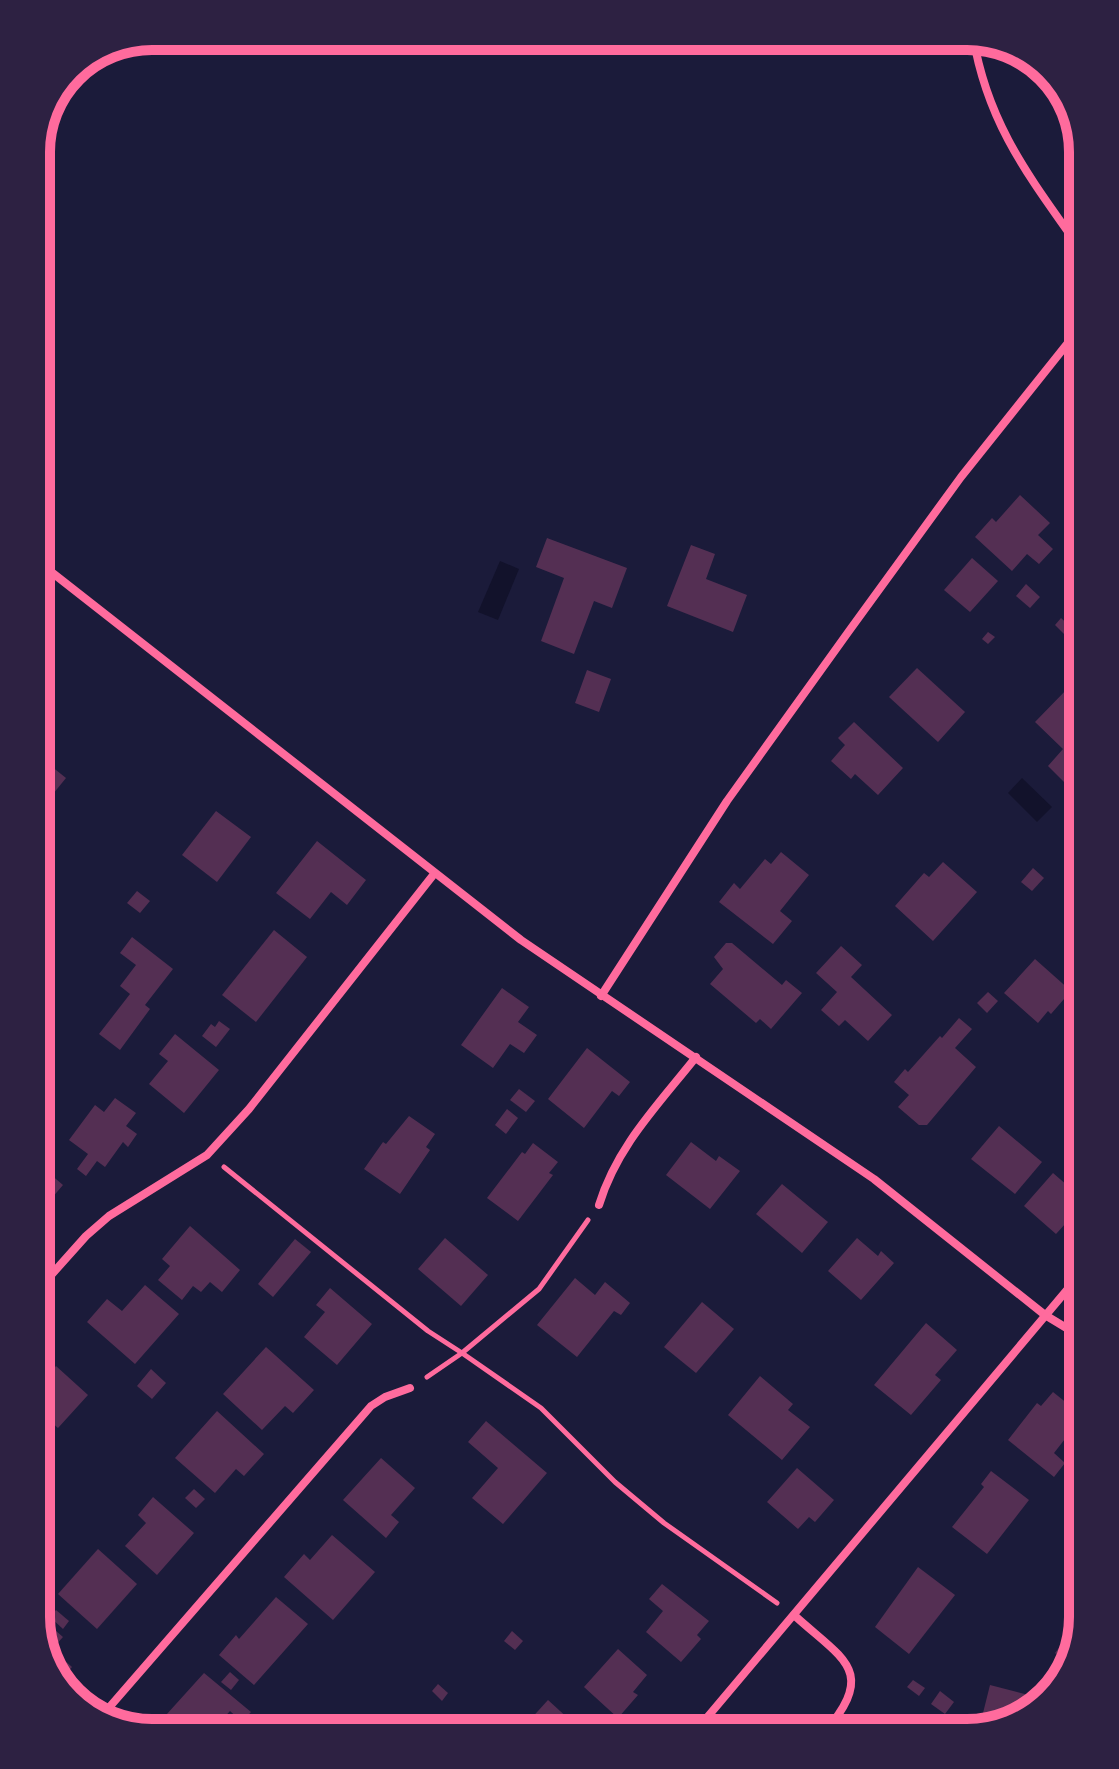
<svg xmlns="http://www.w3.org/2000/svg" width="1119" height="1769" viewBox="0 0 1119 1769" font-family="'DejaVu Sans',sans-serif">
	<style>
		.water { fill: #12122b }
		.building { fill: #542f53 }
		.lines { fill: none; stroke-linecap: round; stroke-linejoin: round }
		.path { stroke: #ff6b9d; stroke-width: 5 }
		.minor { stroke: #ff6b9d; stroke-width: 8 }
		.rim { fill: none; stroke: #ff6b9d; stroke-width: 10 }
	</style>
	<rect width="100%" height="100%" fill="#1b1b3a"/>
	<g class="water">
		<polygon points="500,561 519,569 498,620 478,612"/>
		<polygon points="1022,778 1052,807 1037,822 1008,793"/>
	</g>
	<g class="building">
		<polygon points="1083,424 1083,444 1073,436"/>
		<polygon points="1020,495 1050,523 1038,535 1053,549 1039,564 1027,554 1012,571 975,537 992,518 996,522"/>
		<polygon points="547,538 627,568 612,608 594,601 574,654 541,641 564,578 536,567"/>
		<polygon points="691,545 715,554 706,579 747,595 733,632 667,606"/>
		<polygon points="972,558 998,581 970,612 944,590"/>
		<polygon points="1026,584 1040,597 1030,608 1016,596"/>
		<polygon points="1081,614 1083,616 1083,633 1073,624"/>
		<polygon points="1061,618 1072,628 1065,635 1055,625"/>
		<polygon points="988,632 995,637 988,644 982,639"/>
		<polygon points="1083,643 1083,673 1068,661"/>
		<polygon points="917,668 965,712 938,742 889,697"/>
		<polygon points="587,670 611,679 599,712 575,703"/>
		<polygon points="1069,687 1083,700 1083,765 1065,783 1048,766 1063,749 1035,722"/>
		<polygon points="854,722 903,768 878,795 855,774 851,779 831,761 845,745 838,738"/>
		<polygon points="36,754 66,778 36,815"/>
		<polygon points="216,811 251,837 217,882 182,855"/>
		<polygon points="317,841 366,880 347,905 331,892 310,919 276,893"/>
		<polygon points="781,852 809,875 780,911 792,921 773,944 719,902 734,883 740,889 765,859 771,864"/>
		<polygon points="943,862 977,892 933,941 895,906 924,873 929,877"/>
		<polygon points="1033,868 1044,878 1032,891 1021,882"/>
		<polygon points="137,891 150,901 140,913 127,903"/>
		<polygon points="274,930 307,957 256,1022 222,995"/>
		<polygon points="132,937 173,969 145,1005 150,1009 120,1050 99,1034 130,994 120,986 136,965 120,953"/>
		<polygon points="726,943 732,943 782,985 786,980 802,993 771,1029 760,1019 756,1023 710,984 723,969 714,957"/>
		<polygon points="841,946 862,965 851,977 892,1015 868,1041 845,1020 839,1026 821,1010 837,992 816,973"/>
		<polygon points="1035,959 1071,991 1051,1014 1048,1011 1038,1023 1004,993"/>
		<polygon points="502,988 529,1007 518,1022 537,1035 524,1053 510,1044 493,1068 461,1045"/>
		<polygon points="988,992 998,1001 987,1013 977,1003"/>
		<polygon points="959,1018 972,1029 955,1048 976,1067 927,1125 919,1125 898,1107 909,1095 894,1082 905,1069 908,1072 940,1036 942,1038"/>
		<polygon points="219,1021 230,1029 216,1047 202,1036 211,1024 215,1027"/>
		<polygon points="175,1034 219,1070 184,1113 149,1084 168,1061 159,1054"/>
		<polygon points="587,1048 630,1082 619,1096 612,1091 584,1128 548,1099"/>
		<polygon points="519,1089 535,1101 526,1112 510,1100"/>
		<polygon points="115,1098 136,1113 126,1126 137,1134 128,1147 123,1142 105,1167 97,1161 86,1176 77,1169 88,1154 69,1140 95,1105 104,1112"/>
		<polygon points="507,1109 518,1118 506,1134 495,1125"/>
		<polygon points="409,1116 435,1134 426,1147 430,1150 400,1194 364,1169 383,1142 386,1144"/>
		<polygon points="999,1126 1042,1162 1015,1194 971,1159"/>
		<polygon points="691,1142 716,1161 719,1156 740,1171 710,1209 666,1175"/>
		<polygon points="533,1143 558,1162 549,1173 553,1175 518,1221 487,1198 522,1152 525,1154"/>
		<polygon points="36,1162 63,1185 45,1206 40,1202 36,1207"/>
		<polygon points="1053,1173 1083,1199 1083,1212 1070,1226 1066,1223 1056,1234 1024,1206"/>
		<polygon points="782,1184 828,1222 802,1253 756,1214"/>
		<polygon points="190,1226 240,1270 222,1292 210,1282 201,1292 193,1286 182,1300 158,1280 170,1266 162,1259"/>
		<polygon points="445,1238 488,1275 461,1306 418,1269"/>
		<polygon points="857,1238 878,1256 881,1251 894,1263 861,1300 828,1271"/>
		<polygon points="295,1239 311,1252 273,1297 258,1284"/>
		<polygon points="575,1278 595,1295 605,1282 630,1303 621,1315 614,1311 577,1357 537,1325"/>
		<polygon points="145,1285 179,1314 135,1364 87,1322 107,1299 122,1311"/>
		<polygon points="330,1288 372,1324 337,1365 304,1337 325,1312 316,1305"/>
		<polygon points="702,1302 734,1329 696,1373 664,1347"/>
		<polygon points="926,1323 957,1350 935,1375 941,1380 911,1415 874,1385"/>
		<polygon points="266,1347 314,1390 293,1413 285,1406 262,1430 223,1394"/>
		<polygon points="56,1366 88,1395 58,1428 51,1422 41,1433 36,1428 36,1389"/>
		<polygon points="151,1369 166,1383 152,1399 137,1386"/>
		<polygon points="760,1376 793,1404 788,1410 810,1427 782,1460 728,1415"/>
		<polygon points="1053,1392 1083,1416 1054,1453 1065,1463 1054,1477 1008,1440 1037,1403 1041,1406"/>
		<polygon points="217,1411 264,1454 244,1476 236,1469 215,1493 175,1458"/>
		<polygon points="486,1421 547,1473 503,1524 472,1498 498,1468 468,1442"/>
		<polygon points="36,1447 51,1461 36,1478"/>
		<polygon points="381,1458 415,1488 391,1515 399,1522 386,1538 343,1500"/>
		<polygon points="797,1468 834,1500 815,1522 809,1517 798,1529 767,1502"/>
		<polygon points="991,1471 1029,1500 987,1554 952,1527 984,1487 981,1484"/>
		<polygon points="194,1489 205,1499 196,1508 185,1498"/>
		<polygon points="153,1497 194,1533 157,1575 125,1546 146,1523 138,1515"/>
		<polygon points="332,1535 375,1572 333,1620 284,1577 304,1554 310,1560"/>
		<polygon points="98,1549 137,1584 97,1629 58,1594"/>
		<polygon points="918,1567 955,1595 909,1654 875,1627"/>
		<polygon points="662,1584 709,1621 697,1635 701,1639 681,1662 646,1632 663,1611 649,1599"/>
		<polygon points="276,1597 308,1624 254,1685 219,1655 236,1635 239,1639"/>
		<polygon points="56,1610 69,1621 63,1629 50,1617"/>
		<polygon points="40,1617 63,1637 52,1649 72,1667 59,1682 48,1669 37,1621"/>
		<polygon points="1076,1626 1080,1628 1069,1664 1055,1653"/>
		<polygon points="512,1631 523,1641 515,1650 504,1641"/>
		<polygon points="618,1649 647,1675 633,1692 638,1695 618,1718 584,1687"/>
		<polygon points="230,1672 239,1680 231,1690 221,1682"/>
		<polygon points="204,1673 251,1712 242,1722 230,1711 219,1723 230,1733 165,1733 157,1725"/>
		<polygon points="913,1680 925,1688 919,1696 907,1687"/>
		<polygon points="438,1684 448,1693 442,1701 432,1691"/>
		<polygon points="990,1685 1044,1699 1019,1721 979,1729"/>
		<polygon points="940,1691 954,1702 945,1714 931,1704"/>
		<polygon points="548,1700 582,1731 580,1733 518,1733"/>
	</g>
	<g class="lines">
		<g class="path">
			<polyline points="224,1167 428,1331 462,1353 539,1289 588,1220"/>
			<polyline points="427,1377 462,1353 541,1408 615,1482 664,1523 777,1603"/>
		</g>
		<g class="minor">
			<path d="M 973,36 C 988,127 1032,180 1083,253"/>
			<polyline points="36,560 521,940 874,1179 1045,1315 1083,1338"/>
			<polyline points="601,996 727,801 849,631 961,477 1083,324"/>
			<path d="M 599,1205 C 617,1146 658,1105 696,1057"/>
			<polyline points="36,1292 86,1236 109,1216 207,1155 249,1109 434,874"/>
			<path d="M 794,1615 C 843,1660 878,1670 824,1733"/>
			<polyline points="100,1718 371,1406 385,1397 410,1388"/>
			<polyline points="694,1733 1083,1271"/>
		</g>
	</g>
	<path d="M0 0H1119V1769H0ZM152 50H967A102 102 0 0 1 1069 152V1617A102 102 0 0 1 967 1719H152A102 102 0 0 1 50 1617V152A102 102 0 0 1 152 50Z" fill="#2d2142" fill-rule="evenodd"/>
	<path class="rim" d="M152 50H967A102 102 0 0 1 1069 152V1617A102 102 0 0 1 967 1719H152A102 102 0 0 1 50 1617V152A102 102 0 0 1 152 50Z"/>
</svg>
